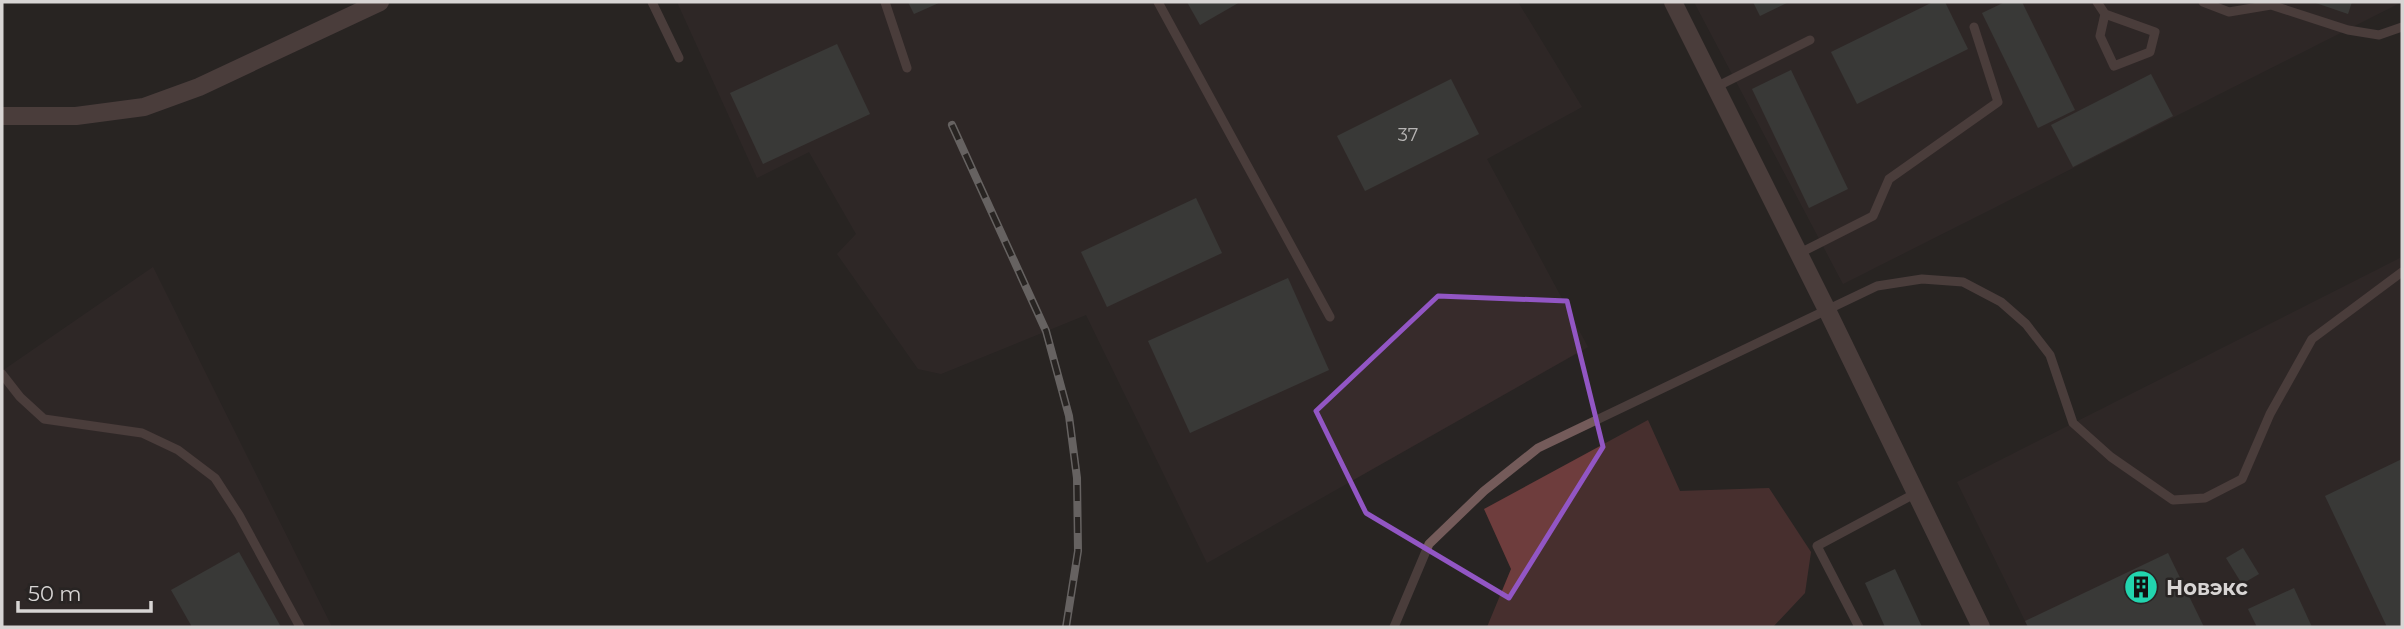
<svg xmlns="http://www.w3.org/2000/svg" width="2404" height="629" viewBox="0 0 2404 629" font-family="Montserrat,sans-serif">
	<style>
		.built { fill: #372b2b }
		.green { fill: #6e3d3d }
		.building { fill: #4e5351 }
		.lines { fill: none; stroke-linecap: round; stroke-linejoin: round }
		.lane { stroke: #745b5a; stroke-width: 9 }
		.street { stroke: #745b5a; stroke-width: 18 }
		.rail-casing { stroke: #b1aead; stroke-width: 8 }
		.rail { stroke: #282423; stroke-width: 5; stroke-dasharray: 16; stroke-linecap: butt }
		.marked { fill: none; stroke: #9256c4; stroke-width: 5; stroke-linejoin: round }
		.labels { text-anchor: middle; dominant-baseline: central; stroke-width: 5; stroke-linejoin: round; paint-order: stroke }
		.number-label { font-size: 18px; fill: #b6b4b3 }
		.poi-label { font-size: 21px; font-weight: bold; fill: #d8d5d4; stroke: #282423; text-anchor: start }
	</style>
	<rect width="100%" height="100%" fill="#282423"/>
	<g class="built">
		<polygon points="677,2 1518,2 1582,107 1487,159 1588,347 1207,563 1086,315 941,374 918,369 837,254 856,234 809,152 757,178"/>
		<polygon points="1694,2 2402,2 1843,284"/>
		<polygon points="2400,258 2402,262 2402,627 2028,627 1957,482"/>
		<polygon points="153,267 332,627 2,627 2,371"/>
	</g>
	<polygon class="green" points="1648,420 1680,491 1769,488 1811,552 1805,593 1773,627 1487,627 1511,569 1484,509"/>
	<g class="building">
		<polygon points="908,2 941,2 914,14"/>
		<polygon points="1187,2 1240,2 1200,25"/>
		<polygon points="1753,2 1789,2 1760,16"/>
		<polygon points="1933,2 1945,2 1968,49 1857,104 1831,52"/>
		<polygon points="2005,2 2022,2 2075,110 2038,128 1982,13"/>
		<polygon points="2313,2 2352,2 2348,14"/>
		<polygon points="837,44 870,114 763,164 730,93"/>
		<polygon points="1791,70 1848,189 1809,208 1752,89"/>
		<polygon points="2151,74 2173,116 2073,167 2051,125"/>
		<polygon points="1451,79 1479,134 1365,191 1337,136"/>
		<polygon points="1196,198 1222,253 1107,307 1081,252"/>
		<polygon points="1288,278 1329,370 1190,433 1148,341"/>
		<polygon points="2402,459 2402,627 2387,627 2325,496"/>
		<polygon points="2243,548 2259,574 2242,584 2226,558"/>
		<polygon points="239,552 281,627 192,627 171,590"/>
		<polygon points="2168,553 2204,627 2028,627 2025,621"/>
		<polygon points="1895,569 1922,627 1885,627 1865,583"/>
		<polygon points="2294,588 2312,627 2257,627 2248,609"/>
	</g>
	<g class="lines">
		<g class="lane">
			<polyline points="652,2 679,58"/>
			<polyline points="885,2 907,68"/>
			<polyline points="1158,2 1330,317"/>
			<polyline points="2097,2 2105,14 2155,32 2150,52 2114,66 2100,36 2105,14"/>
			<polyline points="2203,2 2229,12 2271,5 2348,30 2379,35 2402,27"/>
			<polyline points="1716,87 1810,40"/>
			<polyline points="1798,254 1873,216 1889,179 1998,102 1974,27"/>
			<polyline points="2,374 20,397 44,419 142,433 178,450 215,478 239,515 300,627"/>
			<polyline points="1394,627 1429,544 1484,491 1538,448 1877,286 1922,279 1963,282 2001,302 2026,324 2050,355 2073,423 2111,457 2173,500 2205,498 2242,479 2270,414 2312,339 2402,272"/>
			<polyline points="1859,627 1817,546 1916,493"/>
		</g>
		<g class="street">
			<polyline points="1673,2 1827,310 1981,627"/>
			<polyline points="2,116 76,116 144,107 199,87 380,2"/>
		</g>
		<g class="rail-casing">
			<polyline id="rail" points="952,125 1046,331 1069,416 1077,478 1078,551 1066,627"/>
		</g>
		<use href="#rail" class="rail"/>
	</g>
	<path d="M0 0H2404V629H0ZM 1438,296 L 1567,301 L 1603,447 L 1509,598 L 1366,513 L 1316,411 Z" fill="#282423" fill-opacity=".55" fill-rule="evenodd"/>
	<path class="marked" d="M 1438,296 L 1567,301 L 1603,447 L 1509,598 L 1366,513 L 1316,411 Z"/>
	<defs>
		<g id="building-disc" transform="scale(1.75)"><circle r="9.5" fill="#22d5af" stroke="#282423"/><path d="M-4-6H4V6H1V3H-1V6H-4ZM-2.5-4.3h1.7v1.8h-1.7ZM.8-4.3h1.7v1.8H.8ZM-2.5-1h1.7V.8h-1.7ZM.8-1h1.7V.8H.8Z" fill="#111"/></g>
	</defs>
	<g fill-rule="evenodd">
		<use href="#building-disc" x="2141" y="587"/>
	</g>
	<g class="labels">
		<g class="number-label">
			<text x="1408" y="135">37</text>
		</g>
		<g class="poi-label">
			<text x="2166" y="587">Новэкс</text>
		</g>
	</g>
	<rect width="2404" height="629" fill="none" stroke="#d8d5d4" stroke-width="7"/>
	<path d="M18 601v10h133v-10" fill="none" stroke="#d8d5d4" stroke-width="3.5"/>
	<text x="28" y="601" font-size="21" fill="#d8d5d4" stroke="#282423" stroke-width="5" paint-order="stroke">50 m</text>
</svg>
